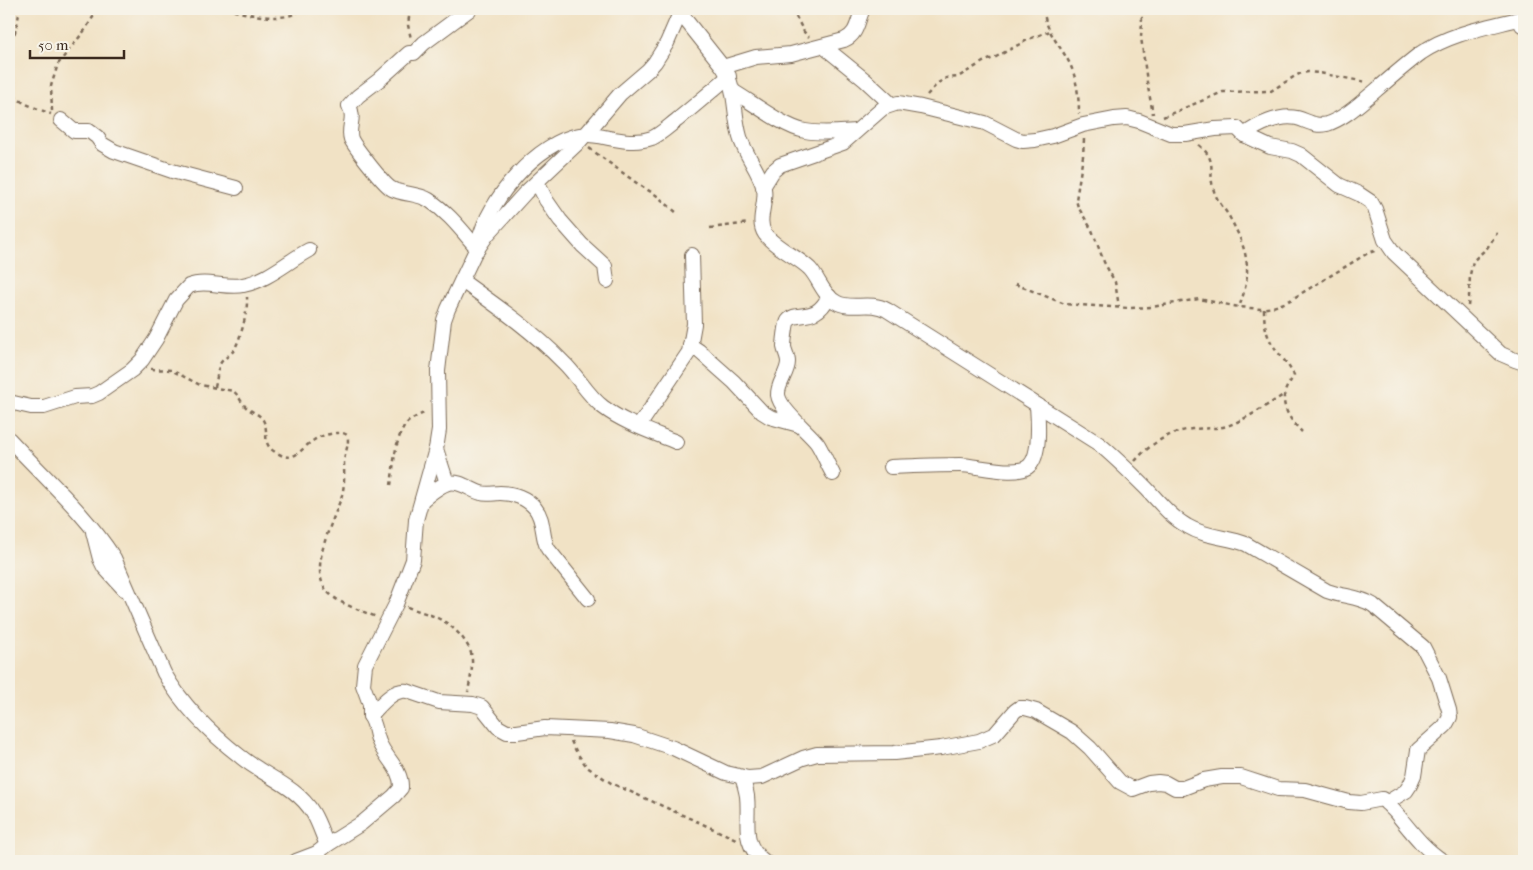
<svg xmlns="http://www.w3.org/2000/svg" width="1533" height="870" viewBox="0 0 1533 870" font-family="'IM FELL French Canon',serif">
	<style>
		.lines { fill: none; stroke-linecap: round; stroke-linejoin: round }
		.minor-casing { stroke: #7b6a58; stroke-width: 16 }
		.path { stroke: #7b6a58; stroke-width: 2.5; stroke-dasharray: 4 4; stroke-linecap: butt }
		.minor { stroke: #fff; stroke-width: 14 }
	</style>
	<rect width="100%" height="100%" fill="#f7f3e8"/>
	<filter id="ink" filterUnits="userSpaceOnUse"><feTurbulence type="fractalNoise" baseFrequency=".02" numOctaves="2"/><feDisplacementMap in="SourceGraphic" scale="10" xChannelSelector="R" yChannelSelector="G"/><feConvolveMatrix kernelMatrix="1 2 1 2 8 2 1 2 1" color-interpolation-filters="sRGB"/></filter>
	<filter id="wash" filterUnits="userSpaceOnUse"><feTurbulence type="fractalNoise" baseFrequency=".0096" numOctaves="4" result="noise"/><feDisplacementMap in="SourceGraphic" scale="20" xChannelSelector="R" yChannelSelector="G"/><feGaussianBlur stdDeviation="1.12" result="paint"/><feColorMatrix in="noise" values="0 0 0 0 0 0 0 0 0 0 0 0 0 0 0 0 0 1.4 0 .05"/><feComposite in="paint" operator="in"/></filter>
	<g filter="url(#wash)">
		<rect width="100%" height="100%" fill="#f1e2c5"/>
	</g>
	<g filter="url(#ink)">
		<g class="lines">
			<g class="minor-casing">
				<g id="minor">
					<path d="M 470,9 L 424,43 L 414,53 L 409,53 L 379,80 L 358,96 L 349,106 C 356,119 347,127 351,139 C 354,146 385,186 392,189 C 404,195 417,193 429,200 C 449,213 462,231 478,249"/>
					<path d="M 677,9 L 723,67 C 737,89 733,113 740,137 C 745,155 759,170 764,189 C 767,203 756,221 765,234 C 774,247 798,257 810,269 C 819,279 823,295 836,302 C 851,311 869,300 887,310 L 1099,444 C 1116,458 1131,473 1147,489 C 1159,502 1171,517 1187,526 C 1205,537 1227,537 1246,544 L 1327,591 C 1343,597 1359,596 1373,605 L 1423,647 L 1439,678 L 1449,710 L 1450,717 L 1445,726 L 1418,750 L 1414,776 L 1410,785 L 1406,791 L 1386,803"/>
					<polyline points="823,46 865,80 891,104"/>
					<path d="M 723,67 L 756,57 L 791,54 L 844,40 C 858,34 857,21 863,9"/>
					<path d="M 733,91 C 753,103 784,127 805,131 C 822,134 840,132 856,131"/>
					<polyline points="61,120 74,131 89,131 97,137 102,144 114,151 172,171 236,188"/>
					<polyline points="1244,135 1270,147 1292,151 1301,155 1339,185 1359,194 1371,202 1375,209 1385,240 1394,253 1501,354 1515,360 1524,363"/>
					<polyline points="537,182 546,200 560,220 582,245 605,266 607,281"/>
					<path d="M 763,187 L 773,171 L 780,165 L 843,143 L 883,108 L 898,103 L 921,107 L 985,123 L 1016,139 L 1023,141 L 1035,140 L 1053,136 L 1083,125 L 1114,119 L 1127,118 L 1139,121 L 1171,134 L 1185,134 L 1215,129 L 1237,128 L 1244,135 C 1257,125 1280,114 1297,118 C 1308,121 1315,127 1327,124 C 1345,118 1359,104 1374,92 C 1389,79 1405,65 1421,53 C 1450,33 1488,27 1522,18 L 1522,25 L 1524,23"/>
					<path d="M 479,241 C 487,201 538,141 580,135 C 603,133 626,147 652,138 C 661,134 669,126 677,120 C 694,106 712,91 729,76"/>
					<path d="M 462,281 C 497,306 533,331 563,362 C 578,376 587,395 603,407 C 624,423 652,432 676,442"/>
					<path d="M 829,296 C 815,325 797,309 788,321 C 786,324 784,343 784,347 C 785,352 788,357 788,362 C 788,373 777,384 778,395 C 780,410 808,431 817,443 C 823,452 827,464 833,474"/>
					<polyline points="690,345 699,351 734,382 762,412 770,417 799,425"/>
					<path d="M 9,402 L 31,407 L 44,407 L 75,397 L 92,396 L 99,393 L 132,370 L 142,360 L 156,339 L 176,300 L 189,286 C 206,279 226,289 243,285 C 267,281 288,261 309,250"/>
					<polyline points="639,426 689,352 694,324 692,255"/>
					<path d="M 9,439 C 45,478 85,513 114,558 L 164,673 C 183,706 210,733 241,757 C 264,776 297,786 313,813 C 319,823 322,834 327,845"/>
					<polyline points="436,449 447,483"/>
					<path d="M 891,467 C 914,466 937,465 960,465 C 976,465 1019,478 1030,465 C 1041,453 1038,420 1037,405"/>
					<path d="M 422,500 C 429,495 438,486 448,483 C 460,480 470,490 481,493 C 487,495 494,493 500,493 C 513,493 527,498 535,508 C 545,520 541,536 548,549 L 588,599"/>
					<polyline points="93,532 100,559 104,567 124,589"/>
					<path d="M 370,716 C 380,706 392,689 407,691 L 439,702 L 473,704 L 482,707 L 498,727 L 507,732 L 517,732 L 545,728 L 610,731 L 634,735 L 673,748 L 726,773 L 748,778 L 762,777 L 803,758 L 817,754 L 894,753 L 941,748 L 979,741 L 995,734 L 1015,711 L 1019,708 L 1025,708 L 1036,711 L 1072,732 L 1090,748 L 1120,782 L 1133,789 L 1149,783 L 1158,782 L 1166,783 L 1175,788 L 1183,788 L 1204,780 L 1222,777 L 1241,777 L 1278,789 L 1305,790 L 1349,802 L 1361,803 L 1382,799 L 1385,801 C 1388,806 1392,808 1396,813 C 1411,831 1423,848 1443,861"/>
					<path d="M 742,777 C 744,783 746,790 747,796 C 750,822 740,843 764,861"/>
					<polyline points="296,861 317,853"/>
					<path d="M 315,861 L 317,853 L 327,845 L 362,823 L 394,796 L 401,788 C 402,769 385,758 379,742 C 375,733 376,724 370,716 L 370,704 L 363,685 L 365,665 L 396,604 L 413,560 L 416,520 L 436,449 L 439,430 L 438,371 L 444,320 L 448,309 L 474,254 L 487,235 L 525,193 L 580,141 L 620,94 L 648,70 L 655,62 L 667,43 L 680,13"/>
				</g>
			</g>
			<g class="path">
				<path d="M 226,9 C 245,13 286,25 301,9"/>
				<polyline points="410,9 408,25 411,39"/>
				<polyline points="792,9 804,32 809,37"/>
				<path d="M 1044,9 C 1044,30 1061,46 1070,64 C 1077,79 1079,98 1079,114"/>
				<polyline points="1141,9 1142,21 1141,37 1147,82 1153,114"/>
				<polyline points="9,49 16,29 20,9"/>
				<path d="M 9,89 C 16,103 37,108 51,114"/>
				<polyline points="927,95 938,83 946,78 958,77 983,62 996,57 1029,39 1050,31"/>
				<polyline points="52,111 51,86 58,64 85,30 98,9"/>
				<polyline points="1163,117 1223,92 1271,91 1295,76 1301,73 1308,72 1319,73 1366,82"/>
				<polyline points="1084,139 1083,156 1076,200 1078,207 1092,230 1104,262 1115,282 1119,307"/>
				<path d="M 1199,145 C 1219,162 1207,170 1214,191 C 1217,201 1225,209 1230,218 C 1248,251 1253,271 1239,307"/>
				<polyline points="589,148 638,184 656,195 677,213"/>
				<polyline points="710,228 749,223"/>
				<polyline points="1015,284 1065,304 1129,308 1152,307 1199,299 1239,307 1261,309 1273,307 1287,302 1368,253 1378,250"/>
				<polyline points="1468,306 1469,297 1470,275 1473,261 1487,248 1497,233"/>
				<path d="M 1264,309 C 1264,346 1278,347 1294,375 C 1292,380 1288,384 1286,389 C 1279,405 1291,421 1302,432"/>
				<path d="M 151,369 L 171,370 L 200,385 L 233,391 C 239,395 240,401 245,406 C 250,412 259,413 263,420 C 271,435 258,445 281,455 C 296,462 303,446 314,440 C 320,436 328,434 336,433 C 340,433 343,432 347,435 C 350,443 345,452 344,461 C 344,472 345,484 342,495 C 334,521 304,573 331,595 C 342,605 363,611 376,617"/>
				<path d="M 215,387 C 217,380 217,371 220,364 C 223,358 230,356 234,350 C 241,338 248,311 247,297"/>
				<path d="M 1135,461 C 1150,444 1169,432 1192,429 C 1203,428 1215,429 1227,426 C 1247,419 1267,405 1285,394"/>
				<path d="M 391,485 C 394,466 394,437 408,422 C 413,418 420,415 426,412"/>
				<path d="M 407,607 C 430,615 444,617 461,636 C 465,641 469,647 471,653 C 474,666 470,679 468,692"/>
				<polyline points="571,741 577,753 587,767 611,783 736,839"/>
			</g>
			<use href="#minor" class="minor"/>
		</g>
	</g>
	<rect width="1533" height="870" fill="none" stroke="#f7f3e8" stroke-width="30"/>
	<path d="M30 50v8h94v-8" fill="none" stroke="#3b2a1e" stroke-width="2.5"/>
	<text x="38" y="50" font-size="15" fill="#3b2a1e" stroke="#f7f3e8" stroke-width="4" paint-order="stroke">50 m</text>
</svg>
